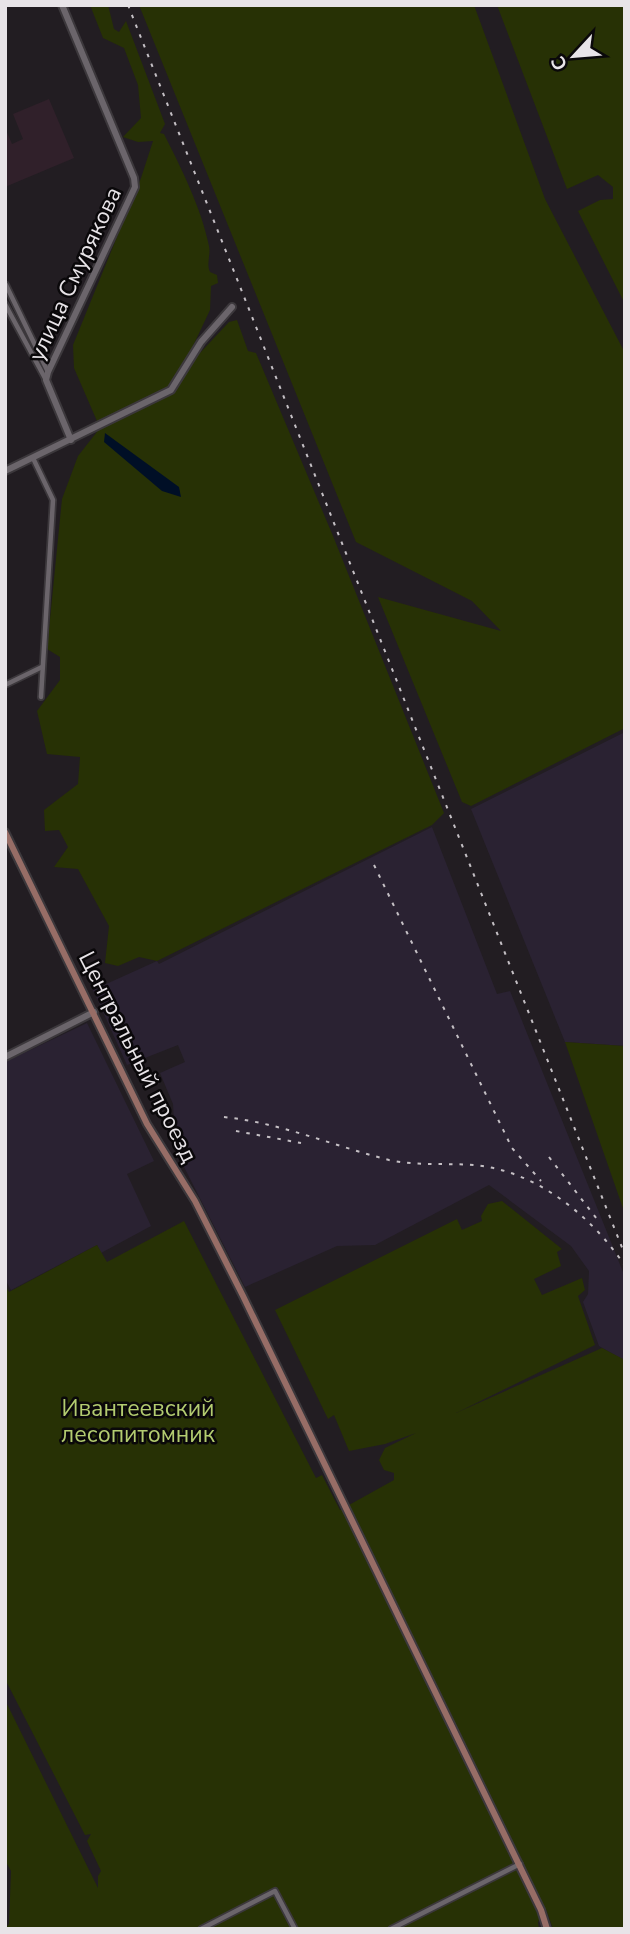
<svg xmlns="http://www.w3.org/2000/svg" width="630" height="1934" viewBox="0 0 630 1934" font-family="'Nunito Sans',sans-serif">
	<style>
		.industrial { fill: #2a2232 }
		.education { fill: #30202a }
		.green { fill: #273105 }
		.water { fill: #000f26 }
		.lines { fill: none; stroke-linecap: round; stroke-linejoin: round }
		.minor-casing { stroke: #3c383c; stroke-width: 8 }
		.tertiary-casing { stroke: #3c383c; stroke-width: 10 }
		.secondary-casing { stroke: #3c383c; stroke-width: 10 }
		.minor { stroke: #6b656b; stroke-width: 4.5 }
		.tertiary { stroke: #6b656b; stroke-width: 6 }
		.secondary { stroke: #976d66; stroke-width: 6 }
		.rail { stroke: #c5c0c5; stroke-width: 2; stroke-dasharray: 3.5 7; stroke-linecap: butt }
		.labels { text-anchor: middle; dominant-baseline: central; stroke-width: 5; stroke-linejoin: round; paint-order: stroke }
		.street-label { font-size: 23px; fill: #e8e4e8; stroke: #0a080a }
		.park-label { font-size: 23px; fill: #b3cc70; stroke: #0a080a }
	</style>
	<rect width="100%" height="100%" fill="#221d22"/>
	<g class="industrial">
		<polygon points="625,732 625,1046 565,1042 471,809"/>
		<polygon points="432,827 497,994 510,991 625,1277 625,1361 599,1346 583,1302 588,1294 589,1271 571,1246 489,1185 375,1245 337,1246 245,1287 181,1161 187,1149 174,1122 173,1104 160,1073 185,1062 178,1045 127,1065 93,990 157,961 159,964"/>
		<polygon points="87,1023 154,1161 127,1174 151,1226 101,1253 97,1245 11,1290 5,1279 5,1062"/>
	</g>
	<polygon class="education" points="49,99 74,158 5,187 5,128 12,144 23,139 13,114"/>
	<g class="green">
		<path d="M 90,5 L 108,5 L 114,29 L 119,32 L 126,21 L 165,124 L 160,133 L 164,134 C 181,168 201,207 209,246 C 211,255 206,263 210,272 L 217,275 L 218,283 L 211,286 L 210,310 L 193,346 L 194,352 L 199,354 L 229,322 L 237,320 L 248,351 L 256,353 L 333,536 L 444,813 L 432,825 L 157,961 L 139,957 L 118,966 L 105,963 L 109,926 L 78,869 L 54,867 L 68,847 L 59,830 L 45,831 L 44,810 L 78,784 L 80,757 L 47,754 L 37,711 L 60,680 L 60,657 L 47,649 L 62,499 L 78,456 L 100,428 L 74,368 L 73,345 L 141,178 L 153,141 L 138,142 L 123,137 L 141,118 L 138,85 L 124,48 L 103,38 Z"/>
		<polygon points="139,5 474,5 545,199 625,353 625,728 471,806 462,802 378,597 501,631 472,601 356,542"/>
		<polygon points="497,5 625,5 625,304 578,211 600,200 613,199 613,187 598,175 567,189"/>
		<polygon points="565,1042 625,1046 625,1214"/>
		<polygon points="502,1201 562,1249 557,1252 561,1266 534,1279 542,1295 582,1278 585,1290 578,1296 595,1345 456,1413 602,1348 625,1360 625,1929 553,1929 546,1909 538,1922 539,1929 5,1929 9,1924 11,1871 5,1860 5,1700 98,1888 98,1876 101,1871 87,1841 91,1834 85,1835 5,1679 5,1285 9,1292 97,1245 107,1262 184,1221 316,1478 322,1475 340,1510 394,1480 394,1473 384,1470 379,1460 385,1448 416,1433 385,1444 349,1451 334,1415 328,1419 275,1310 457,1219 462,1230 482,1221 481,1216 488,1204"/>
	</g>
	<polygon class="water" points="105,433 179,487 181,497 162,491 104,442"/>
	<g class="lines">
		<g class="minor-casing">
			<g id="minor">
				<polyline points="6,285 48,372"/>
				<polyline points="5,304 46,380"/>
				<polyline points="33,458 53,500 41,697"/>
				<polyline points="5,685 42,667"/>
				<polyline points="201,1929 275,1891 295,1929"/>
				<polyline points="391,1929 520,1864"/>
			</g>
		</g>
		<g class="tertiary-casing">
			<g id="tertiary">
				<polyline points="62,5 134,178 135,187 48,372 46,380 71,440"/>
				<polyline points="5,471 171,390 201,342 232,307"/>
				<polyline points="5,1057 94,1012"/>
			</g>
		</g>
		<g class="secondary-casing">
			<polyline id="secondary" points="5,832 147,1124 195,1201 243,1296 541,1910 547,1929"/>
		</g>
		<use href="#minor" class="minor"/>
		<use href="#tertiary" class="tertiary"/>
		<use href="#secondary" class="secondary"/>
		<g class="rail">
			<polyline points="128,5 625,1255"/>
			<polyline points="374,865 512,1148 541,1181"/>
			<path d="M 224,1117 C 281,1123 334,1146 389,1160 C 418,1166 446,1163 475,1165 C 536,1171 592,1216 625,1266"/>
			<polyline points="236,1131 301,1143"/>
			<polyline points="549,1157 600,1223"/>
		</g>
	</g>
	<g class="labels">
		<g class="street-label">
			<text transform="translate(75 274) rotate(-65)">улица Смурякова</text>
			<text transform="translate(138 1057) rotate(63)">Центральный проезд</text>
		</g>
		<g class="park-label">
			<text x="138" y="1408">Ивантеевский<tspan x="138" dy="26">лесопитомник</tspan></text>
		</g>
	</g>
	<rect width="630" height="1934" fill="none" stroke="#e8e4e8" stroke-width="14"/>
	<g transform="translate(574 56) rotate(244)" stroke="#0a080a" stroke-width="5" paint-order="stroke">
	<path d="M0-5L12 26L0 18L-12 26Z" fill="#e8e4e8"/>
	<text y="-10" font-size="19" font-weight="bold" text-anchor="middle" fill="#e8e4e8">С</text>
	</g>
</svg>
